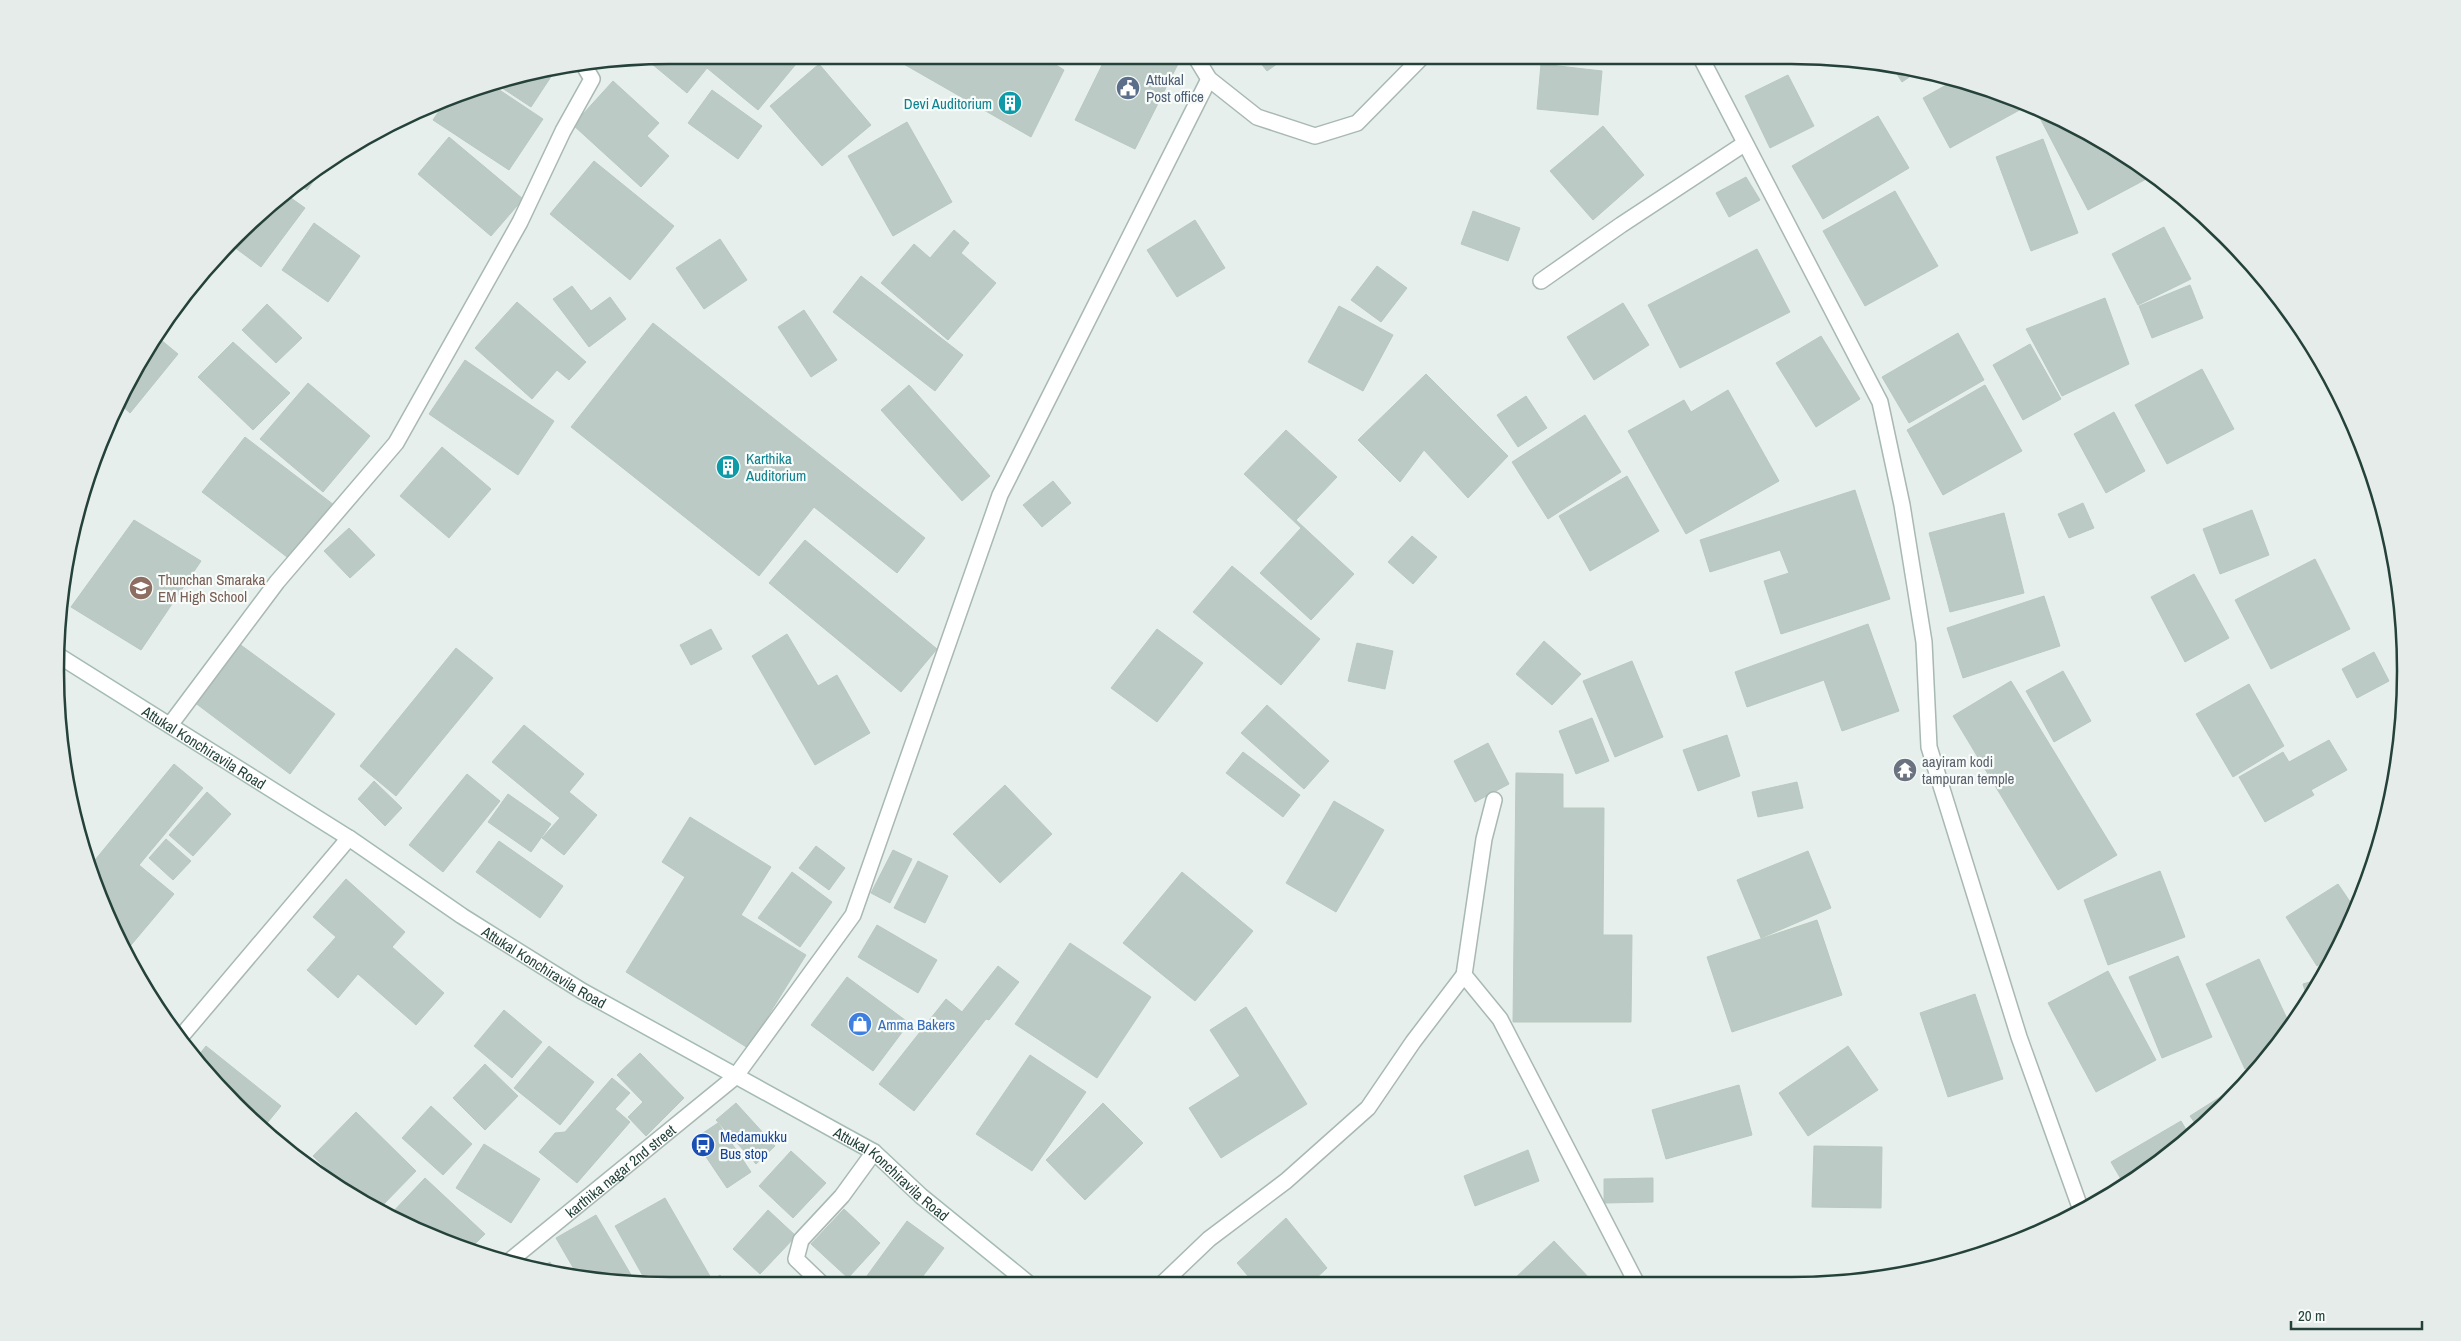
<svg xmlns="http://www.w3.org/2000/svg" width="2461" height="1341" viewBox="0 0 2461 1341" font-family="'Archivo Narrow',sans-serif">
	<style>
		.building { fill: #bbcac4; stroke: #b8c9c2 }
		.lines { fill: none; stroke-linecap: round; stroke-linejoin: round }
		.minor-casing { stroke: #a8b8b2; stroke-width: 18 }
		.tertiary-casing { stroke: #a8b8b2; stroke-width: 18 }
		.secondary-casing { stroke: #a4bbb3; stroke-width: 18 }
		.minor { stroke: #fff; stroke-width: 15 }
		.tertiary { stroke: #fff; stroke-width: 15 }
		.secondary { stroke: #fff; stroke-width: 15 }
		.labels { text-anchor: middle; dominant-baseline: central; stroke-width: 4.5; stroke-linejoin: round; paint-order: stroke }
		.service-label { font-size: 15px; fill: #4e5e75; stroke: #f7fbf9; text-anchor: start }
		.culture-label { font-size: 15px; fill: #0d838f; stroke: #f7fbf9; text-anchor: end }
		.education-label { font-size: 15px; fill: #785e54; stroke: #f7fbf9; text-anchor: start }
		.street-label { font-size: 15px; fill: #24423a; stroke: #f7fbf9 }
		.worship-label { font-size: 15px; fill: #5b616d; stroke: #f7fbf9; text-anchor: start }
		.shop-label { font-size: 15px; fill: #366cbe; stroke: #f7fbf9; text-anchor: start }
		.transit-label { font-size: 15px; fill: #164399; stroke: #f7fbf9; text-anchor: start }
		.rim { fill: none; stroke: #24423a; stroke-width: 2.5 }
	</style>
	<rect width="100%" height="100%" fill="#e6efeb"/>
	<g class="building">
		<polygon points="670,55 785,55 796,64 758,110 707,68 687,93 646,59"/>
		<polygon points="888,55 1040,55 1064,70 1031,137"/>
		<polygon points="1107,55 1182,56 1135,149 1075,120"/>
		<polygon points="1255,56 1288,56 1267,71"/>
		<polygon points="819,64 871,125 822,166 770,106"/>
		<polygon points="1541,64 1602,71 1598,115 1537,109"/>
		<polygon points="558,66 531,107 493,82 551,67"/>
		<polygon points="1892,66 1918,71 1902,82"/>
		<polygon points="1788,75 1814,126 1770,148 1745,96"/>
		<polygon points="1957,79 2025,107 1950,148 1923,98"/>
		<polygon points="613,81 659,123 647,136 669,156 641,187 573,125"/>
		<polygon points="489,83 543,119 509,170 433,120 447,99 472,88"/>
		<polygon points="712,90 762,126 738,159 688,123"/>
		<polygon points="2045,115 2098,137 2152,176 2088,210 2040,118"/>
		<polygon points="1878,116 1909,168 1823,219 1792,166"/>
		<polygon points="907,122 952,202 893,236 848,156"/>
		<polygon points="1603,126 1644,175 1593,220 1550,171"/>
		<polygon points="449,137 523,199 491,236 418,174"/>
		<polygon points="2043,139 2078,233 2031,251 1996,157"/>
		<polygon points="328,161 307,190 296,182"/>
		<polygon points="594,161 674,226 630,280 550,214"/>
		<polygon points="1746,177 1760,200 1729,217 1716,193"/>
		<polygon points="1895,191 1938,266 1865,306 1823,231"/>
		<polygon points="284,193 305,208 261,267 230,244"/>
		<polygon points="1473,211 1520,228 1508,261 1461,244"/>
		<polygon points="1195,220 1225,268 1177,297 1147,250"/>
		<polygon points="314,223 360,256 328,302 282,270"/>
		<polygon points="2164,227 2191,279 2138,305 2112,254"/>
		<polygon points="954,230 969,243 961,253 996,283 948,340 881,283 914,244 930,258"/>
		<polygon points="720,239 747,280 704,309 676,268"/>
		<polygon points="1757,249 1790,312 1680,368 1648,305"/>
		<polygon points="1377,266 1407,288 1381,322 1351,300"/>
		<polygon points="861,276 963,355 935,391 833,312"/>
		<polygon points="2190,285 2203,318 2152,338 2139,306"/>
		<polygon points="572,286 591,311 610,297 626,319 589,347 553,299"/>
		<polygon points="2105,298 2129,364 2062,396 2026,329"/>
		<polygon points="517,302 586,362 569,380 557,370 532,399 475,348"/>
		<polygon points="1623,303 1649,345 1594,380 1567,337"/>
		<polygon points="267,304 302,338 276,363 242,330"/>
		<polygon points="1339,306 1393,335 1363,391 1308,362"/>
		<polygon points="804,310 837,360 811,377 778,327"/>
		<polygon points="653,323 925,538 897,573 814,507 759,576 571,427"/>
		<polygon points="1958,333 1984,380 1909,423 1882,377"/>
		<polygon points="155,335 178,354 130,413 119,403"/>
		<polygon points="1821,336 1860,399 1816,427 1776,363"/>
		<polygon points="233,342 290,393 253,430 198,377"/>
		<polygon points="2030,344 2061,399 2023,420 1993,365"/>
		<polygon points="465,360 554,421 518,475 429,414"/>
		<polygon points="2202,369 2234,429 2167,464 2135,405"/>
		<polygon points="1426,374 1508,456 1468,498 1424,450 1400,482 1358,440"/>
		<polygon points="308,383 370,436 323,492 260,439"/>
		<polygon points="909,385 990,476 962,501 881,410"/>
		<polygon points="1985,385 2022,451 1943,495 1907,430"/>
		<polygon points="1728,390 1779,481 1686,534 1628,431 1684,400 1691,412"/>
		<polygon points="1526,396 1547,428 1518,447 1497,415"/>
		<polygon points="2114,412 2145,471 2106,493 2074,434"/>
		<polygon points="1585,415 1621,472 1548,519 1512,462"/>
		<polygon points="1286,430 1337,477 1296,520 1354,574 1311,620 1260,573 1301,528 1244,474"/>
		<polygon points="245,437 334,505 291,560 202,492"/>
		<polygon points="442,447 491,489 449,538 400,496"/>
		<polygon points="1627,476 1659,531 1590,571 1559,516"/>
		<polygon points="1053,481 1071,503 1042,527 1023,505"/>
		<polygon points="1855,490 1890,599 1781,634 1764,581 1789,573 1780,550 1710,572 1700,540"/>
		<polygon points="2083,503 2094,528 2069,538 2058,514"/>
		<polygon points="2252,510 2269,555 2220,574 2203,529"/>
		<polygon points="2004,513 2024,593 1950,612 1929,533"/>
		<polygon points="134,520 201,561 141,650 71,607"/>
		<polygon points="349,528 375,555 350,578 324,551"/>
		<polygon points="1412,536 1437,557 1413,584 1388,562"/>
		<polygon points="805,540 937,649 901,692 769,583"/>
		<polygon points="2315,559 2350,629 2271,669 2235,600"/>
		<polygon points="1232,566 1320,639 1281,685 1193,612"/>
		<polygon points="2194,574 2229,638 2185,662 2151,597"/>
		<polygon points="2044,596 2060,646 1963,678 1947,628"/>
		<polygon points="1868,624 1899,711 1842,731 1824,680 1747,707 1735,672"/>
		<polygon points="711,629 722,649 691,665 680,645"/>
		<polygon points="1157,629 1203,663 1157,722 1111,688"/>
		<polygon points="787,634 818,686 837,675 870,733 815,765 752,656"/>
		<polygon points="1544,641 1581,674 1552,705 1516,674"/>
		<polygon points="238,643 335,714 290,774 194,702"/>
		<polygon points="1357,643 1393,651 1385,689 1348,681"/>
		<polygon points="456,648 493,678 396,796 360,766"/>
		<polygon points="2374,652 2389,681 2357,698 2342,669"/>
		<polygon points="1632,661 1663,737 1615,757 1583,681"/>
		<polygon points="2063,671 2091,721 2054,742 2026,691"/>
		<polygon points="2011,681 2117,855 2058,890 1953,716"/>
		<polygon points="2249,684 2284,746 2233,777 2196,714"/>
		<polygon points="1267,705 1329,761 1304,789 1241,733"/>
		<polygon points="1592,718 1609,761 1576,774 1559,731"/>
		<polygon points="524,725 584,774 569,792 597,815 564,855 542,838 560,818 492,762"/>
		<polygon points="1727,735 1740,776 1698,791 1683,750"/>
		<polygon points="2329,740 2347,770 2311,790 2314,795 2265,822 2239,777 2283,752 2289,762"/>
		<polygon points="1488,743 1509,784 1475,802 1454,761"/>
		<polygon points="1243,752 1300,795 1283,817 1226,773"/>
		<polygon points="174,764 203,788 139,865 174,894 126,951 102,906 83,850 95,860"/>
		<polygon points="1516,773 1563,774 1563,808 1604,808 1603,935 1632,935 1631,1022 1513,1022"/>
		<polygon points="467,774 500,801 443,872 409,845"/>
		<polygon points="374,781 402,808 385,826 358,799"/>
		<polygon points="1797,782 1803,808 1758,817 1752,792"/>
		<polygon points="1005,785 1052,834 1000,883 953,834"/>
		<polygon points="207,792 231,814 193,856 169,835"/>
		<polygon points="508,794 551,824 531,852 488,822"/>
		<polygon points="1334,801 1384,830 1336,912 1286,883"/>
		<polygon points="690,817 771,867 741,915 806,955 748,1048 626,972 685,877 662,862"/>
		<polygon points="166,839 191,861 173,880 149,858"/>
		<polygon points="499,841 563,886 540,918 476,872"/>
		<polygon points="816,846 845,868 829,890 799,868"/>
		<polygon points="893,850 912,859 890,903 871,893"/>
		<polygon points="1808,851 1831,908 1761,938 1737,880"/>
		<polygon points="918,861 948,876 925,923 894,908"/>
		<polygon points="2160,871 2185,937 2108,965 2084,900"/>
		<polygon points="792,872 832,902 800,947 758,918"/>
		<polygon points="1182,872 1253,931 1195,1001 1123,943"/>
		<polygon points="346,879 405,932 392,947 444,993 416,1025 358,974 338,998 307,970 336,937 313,917"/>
		<polygon points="2338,884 2355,909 2334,955 2317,966 2286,917"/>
		<polygon points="1817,920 1842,995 1732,1032 1707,957"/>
		<polygon points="877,925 937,960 918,993 858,957"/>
		<polygon points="1070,943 1151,997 1097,1078 1015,1024"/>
		<polygon points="2178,956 2212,1037 2162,1058 2129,977"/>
		<polygon points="2259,959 2290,1025 2265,1060 2245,1069 2206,984"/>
		<polygon points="998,966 1019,982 989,1020 986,1019 914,1111 879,1084 946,999 962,1012"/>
		<polygon points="2108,971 2156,1060 2096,1092 2048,1003"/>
		<polygon points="847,977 909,1023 873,1071 811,1025"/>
		<polygon points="2324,978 2308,1000 2303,984"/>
		<polygon points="149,994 170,1012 164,1019 159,1012"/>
		<polygon points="1975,994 2003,1079 1948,1097 1920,1013"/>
		<polygon points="1246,1007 1307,1104 1221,1158 1189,1108 1240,1076 1210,1030"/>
		<polygon points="504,1010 542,1042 512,1078 474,1046"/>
		<polygon points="206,1046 281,1106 263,1128 208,1077 195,1060"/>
		<polygon points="549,1046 594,1082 560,1125 514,1088"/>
		<polygon points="1848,1046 1878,1090 1808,1136 1779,1093"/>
		<polygon points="640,1053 684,1098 646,1136 628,1117 643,1102 617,1075"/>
		<polygon points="1030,1055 1086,1092 1032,1171 976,1134"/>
		<polygon points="485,1064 518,1096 485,1130 453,1098"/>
		<polygon points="612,1078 630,1093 615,1109 630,1122 577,1183 539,1152 555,1133 565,1132"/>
		<polygon points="2244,1082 2245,1083 2197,1126 2190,1116"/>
		<polygon points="1739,1085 1752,1135 1666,1159 1652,1110"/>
		<polygon points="736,1103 775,1146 756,1164 716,1120"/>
		<polygon points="1103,1103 1143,1143 1085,1200 1046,1160"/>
		<polygon points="431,1106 472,1144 443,1175 402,1138"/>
		<polygon points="356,1112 416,1171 378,1210 363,1204 313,1156"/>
		<polygon points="2181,1121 2188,1133 2133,1182 2125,1186 2111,1162"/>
		<polygon points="718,1123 751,1172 727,1188 694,1139"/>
		<polygon points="484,1144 540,1179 511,1223 456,1188"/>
		<polygon points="1814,1146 1882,1147 1881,1208 1812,1207"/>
		<polygon points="1528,1150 1539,1181 1475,1206 1464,1176"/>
		<polygon points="791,1151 826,1183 793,1218 759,1186"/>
		<polygon points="425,1178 485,1234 471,1248 390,1215"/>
		<polygon points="1653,1178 1653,1202 1604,1203 1604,1179"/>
		<polygon points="665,1198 711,1278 699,1284 648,1285 615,1226"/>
		<polygon points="844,1209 880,1243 848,1278 811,1244"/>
		<polygon points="768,1210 796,1236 760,1274 733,1249"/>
		<polygon points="596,1215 637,1285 578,1276 556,1238"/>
		<polygon points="1286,1218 1327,1268 1311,1283 1254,1283 1237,1263"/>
		<polygon points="907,1221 944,1248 917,1284 861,1284"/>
		<polygon points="1554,1241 1593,1282 1511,1282"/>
		<polygon points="550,1262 557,1273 538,1269"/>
		<polygon points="720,1275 727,1284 708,1284"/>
	</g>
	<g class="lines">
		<g class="minor-casing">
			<g id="minor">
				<polyline points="1541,281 1621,225 1744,144"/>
				<polyline points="170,725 277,582 396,443 520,222 563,131 592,79 583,64"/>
				<polyline points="1494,800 1484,839 1464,975 1500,1019 1636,1282"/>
				<polyline points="179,1039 349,838"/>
				<path id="s1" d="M 507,1263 L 735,1077 L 853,915 L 1000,495 L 1209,79"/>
				<polyline points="1163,1283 1209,1239 1286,1181 1368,1108 1413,1042 1464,975"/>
				<polyline points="822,1284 796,1259 801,1240 842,1196 874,1152"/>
			</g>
		</g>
		<g class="tertiary-casing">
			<g id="tertiary">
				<polyline points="1195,56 1209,79 1257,117 1315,136 1357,123 1423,56"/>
				<polyline points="1700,56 1880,402 1902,505 1924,642 1929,747 2019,1037 2081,1210"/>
			</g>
		</g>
		<g class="secondary-casing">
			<g id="secondary">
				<path id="s2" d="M 56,654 L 349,838 L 462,916 L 582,991 L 874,1152 L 921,1196 L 1028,1283"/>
			</g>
		</g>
		<use href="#minor" class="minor"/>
		<use href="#tertiary" class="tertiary"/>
		<use href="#secondary" class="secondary"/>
	</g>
	<defs>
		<g id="civic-disc" transform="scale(1.25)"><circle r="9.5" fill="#5c6f8a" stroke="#f7fbf9"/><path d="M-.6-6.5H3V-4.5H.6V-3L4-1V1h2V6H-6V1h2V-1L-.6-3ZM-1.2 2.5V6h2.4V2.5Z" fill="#fff"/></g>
		<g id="building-disc" transform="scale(1.25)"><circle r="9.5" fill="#0f9aa8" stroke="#f7fbf9"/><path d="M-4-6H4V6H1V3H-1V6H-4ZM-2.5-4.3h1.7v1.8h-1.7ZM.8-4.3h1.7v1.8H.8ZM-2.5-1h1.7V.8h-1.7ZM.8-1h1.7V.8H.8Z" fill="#fff"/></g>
		<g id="school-disc" transform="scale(1.25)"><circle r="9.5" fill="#8d6e63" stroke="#f7fbf9"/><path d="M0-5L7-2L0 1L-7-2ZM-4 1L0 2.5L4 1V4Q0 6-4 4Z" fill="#fff"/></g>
		<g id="temple-disc" transform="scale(1.25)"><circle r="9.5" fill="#6b7280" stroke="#f7fbf9"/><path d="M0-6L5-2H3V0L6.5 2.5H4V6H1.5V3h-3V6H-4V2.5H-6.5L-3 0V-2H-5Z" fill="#fff"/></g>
		<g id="shop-disc" transform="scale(1.25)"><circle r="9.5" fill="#3f7fe0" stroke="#f7fbf9"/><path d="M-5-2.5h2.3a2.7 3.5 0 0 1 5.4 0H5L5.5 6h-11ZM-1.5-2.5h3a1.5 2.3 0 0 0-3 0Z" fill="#fff"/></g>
		<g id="bus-disc" transform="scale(1.25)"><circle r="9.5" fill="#1a4fb4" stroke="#f7fbf9"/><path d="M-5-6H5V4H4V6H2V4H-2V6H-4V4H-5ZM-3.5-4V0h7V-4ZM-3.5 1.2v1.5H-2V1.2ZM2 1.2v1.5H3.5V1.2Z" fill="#fff"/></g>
	</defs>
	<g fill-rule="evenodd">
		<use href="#civic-disc" x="1128" y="88"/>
		<use href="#building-disc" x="1010" y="103"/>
		<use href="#building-disc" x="728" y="467"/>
		<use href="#school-disc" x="141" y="588"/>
		<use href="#temple-disc" x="1905" y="770"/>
		<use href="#shop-disc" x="860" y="1024"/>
		<use href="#bus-disc" x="703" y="1145"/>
	</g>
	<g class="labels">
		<g class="service-label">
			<text x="1146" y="79">Attukal<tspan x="1146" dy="17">Post office</tspan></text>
		</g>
		<g class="culture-label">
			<text x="992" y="103">Devi Auditorium</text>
			<text x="746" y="458" text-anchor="start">Karthika<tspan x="746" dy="17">Auditorium</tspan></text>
		</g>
		<g class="education-label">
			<text x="158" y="579">Thunchan Smaraka<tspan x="158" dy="17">EM High School</tspan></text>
		</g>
		<g class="street-label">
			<text stroke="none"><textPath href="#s2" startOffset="175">Attukal Konchiravila Road</textPath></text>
			<text stroke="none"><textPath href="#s2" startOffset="580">Attukal Konchiravila Road</textPath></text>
			<text stroke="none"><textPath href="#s1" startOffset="146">karthika nagar 2nd street</textPath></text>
			<text stroke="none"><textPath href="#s2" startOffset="985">Attukal Konchiravila Road</textPath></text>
		</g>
		<g class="worship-label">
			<text x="1922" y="761">aayiram kodi<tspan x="1922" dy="17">tampuran temple</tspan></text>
		</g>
		<g class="shop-label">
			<text x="878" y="1024">Amma Bakers</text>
		</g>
		<g class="transit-label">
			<text x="720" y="1136">Medamukku<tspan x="720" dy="17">Bus stop</tspan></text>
		</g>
	</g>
	<path d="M0 0H2461V1341H0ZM670 64H1791A606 606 0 0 1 2397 670V671A606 606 0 0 1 1791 1277H670A606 606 0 0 1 64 671V670A606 606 0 0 1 670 64Z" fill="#e6ecea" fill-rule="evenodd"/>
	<path class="rim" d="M670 64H1791A606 606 0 0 1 2397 670V671A606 606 0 0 1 1791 1277H670A606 606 0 0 1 64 671V670A606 606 0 0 1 670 64Z"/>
	<path d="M2291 1321v8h131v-8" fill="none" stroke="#24423a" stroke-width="2.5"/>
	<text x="2298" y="1321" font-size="15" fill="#24423a" stroke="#f7fbf9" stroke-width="4" paint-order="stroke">20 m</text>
</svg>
